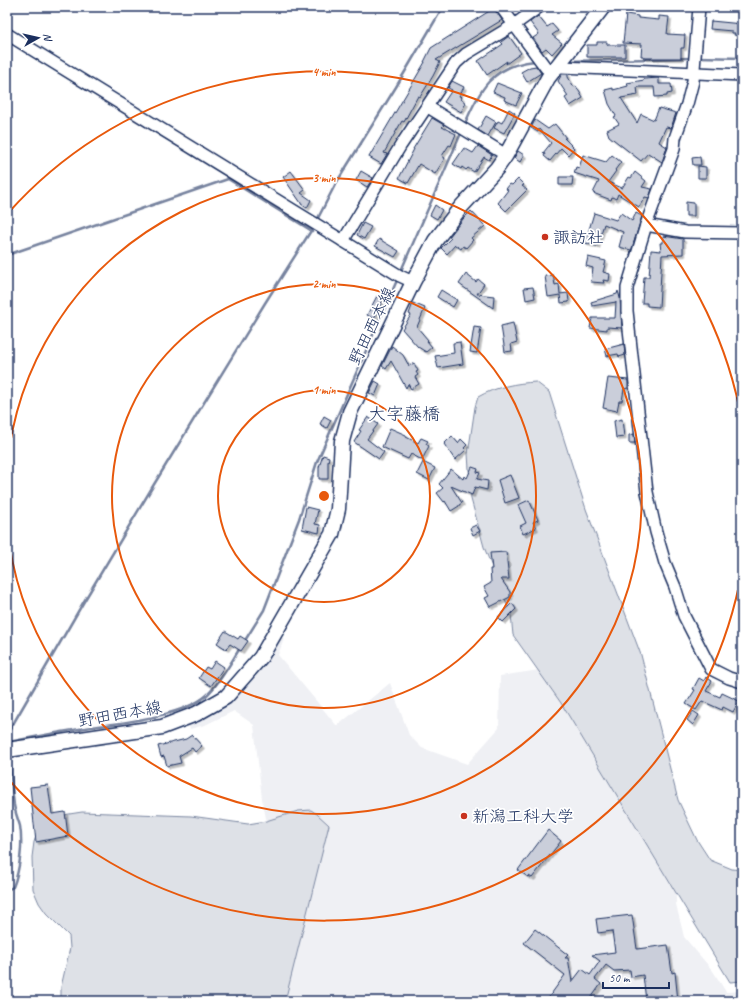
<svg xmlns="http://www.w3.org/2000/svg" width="749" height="1008" viewBox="0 0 749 1008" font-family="Caveat,'Klee One',sans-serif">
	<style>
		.built { fill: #eff0f4 }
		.green { fill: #dee1e7; stroke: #7c88a2 }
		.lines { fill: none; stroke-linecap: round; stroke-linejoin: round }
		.stream { stroke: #77839f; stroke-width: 2.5 }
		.building { fill: #caceda; stroke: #1b2f5e; filter: url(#shadow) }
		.minor-casing { stroke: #1b2f5e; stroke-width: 14 }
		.major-casing { stroke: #1b2f5e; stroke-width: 17 }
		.minor { stroke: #fff; stroke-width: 11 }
		.major { stroke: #fff; stroke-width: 14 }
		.ring { fill: none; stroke: #e8590c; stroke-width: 2 }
		.poi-dot { fill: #c8321e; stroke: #fff; stroke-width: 1.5 }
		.labels { text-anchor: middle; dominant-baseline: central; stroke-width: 3.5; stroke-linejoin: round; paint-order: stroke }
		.poi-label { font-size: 17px; fill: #1b2f5e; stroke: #fff; text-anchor: start }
		.street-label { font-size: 17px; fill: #1b2f5e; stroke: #fff }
		.neighbourhood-label { font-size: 18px; fill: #1b2f5e; stroke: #fff }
		.centre { fill: #e8590c; stroke: #fff; stroke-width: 2 }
		.ring-label { font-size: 12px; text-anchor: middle; font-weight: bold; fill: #e8590c; stroke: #fff; stroke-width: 3.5; stroke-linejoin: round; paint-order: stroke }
	</style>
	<defs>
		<filter id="shadow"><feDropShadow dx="2.5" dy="2.5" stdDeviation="0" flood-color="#0004"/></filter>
	</defs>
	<rect width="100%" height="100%" fill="#fff"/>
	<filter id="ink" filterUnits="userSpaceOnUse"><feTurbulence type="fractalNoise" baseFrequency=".025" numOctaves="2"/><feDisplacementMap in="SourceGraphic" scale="8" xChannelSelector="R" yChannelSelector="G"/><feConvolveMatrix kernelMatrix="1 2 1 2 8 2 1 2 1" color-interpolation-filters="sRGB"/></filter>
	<g filter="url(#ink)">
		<polygon class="built" points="278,634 284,639 278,655 337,726 390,683 409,735 422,748 467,764 499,728 500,676 632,656 675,856 676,904 684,937 713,971 726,992 742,991 742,1001 275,1001 279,881 262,799 254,725 234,711 205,725 190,729 186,723 218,708"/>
		<g class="green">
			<path d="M 536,382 L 549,392 L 586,509 L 641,655 L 678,800 L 697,840 L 710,860 L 732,869 L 742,870 L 742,981 L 730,982 L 561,703 L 513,635 L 511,615 L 484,547 L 471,499 L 468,454 L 475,407 L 478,397 C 495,387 516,383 536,382 Z"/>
			<polygon points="311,810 317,814 329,825 285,1001 61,1001 61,987 70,948 69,936 46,913 39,903 33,889 32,857 34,842 38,831 63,815 82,812 191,816 248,824 266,821 298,811"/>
		</g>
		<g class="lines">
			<g class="stream">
				<polyline points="698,57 742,58"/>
				<polyline points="568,61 691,58"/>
				<path d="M 464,126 C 479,90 492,65 535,61"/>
				<polyline points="316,222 335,185 396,87 443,7"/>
				<polyline points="7,255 228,179 312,231"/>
				<polyline points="400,273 462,131"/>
				<polyline points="244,642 264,610 299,519 317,462 398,278"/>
				<path d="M 9,742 C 39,736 69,730 99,726 C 128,722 185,715 207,695 C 220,683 230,664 240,648"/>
				<polyline points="9,746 9,731 83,603 153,486 265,303 314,226"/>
				<path d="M 7,890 L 13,887 C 20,870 23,844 20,826 C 18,819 15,812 14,805 C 12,788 10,772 10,755"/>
			</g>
		</g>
		<g class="building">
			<polygon points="494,8 502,20 436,60 440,62 433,76 420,97 418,96 404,122 402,121 394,135 384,153 387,154 381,164 369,157 425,62 424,62 431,48"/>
			<polygon points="626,14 638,16 638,18 659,20 659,16 669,17 667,34 685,35 684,48 681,48 681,58 644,58 643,56 641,56 642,44 623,43"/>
			<polygon points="538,16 547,27 552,24 558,31 552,35 562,43 552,54 546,48 542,51 533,38 539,34 530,22"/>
			<polygon points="711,21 742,24 742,36 734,35 735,33 732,33 732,31 710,29"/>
			<polygon points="509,36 521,53 506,64 507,61 487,75 478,61 503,44 501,42"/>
			<polygon points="597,42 607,42 607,45 625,45 625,57 587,57 587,45 597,45"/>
			<polygon points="536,66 541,73 527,82 521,72 530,67"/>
			<polygon points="562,74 568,74 568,77 574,87 576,86 583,98 570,106 565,98 568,96 558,81"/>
			<polygon points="659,78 659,84 671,84 672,93 667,94 667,96 655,97 654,87 637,87 638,95 621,98 637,123 641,114 654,120 659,108 676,113 671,128 666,127 659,142 667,147 662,162 648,153 641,161 609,136 607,130 619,124 614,117 616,116 609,104 605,90 613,88 613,90 628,86 627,83 644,80 644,79"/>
			<polygon points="452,81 464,87 459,96 462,97 461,99 466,103 461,112 444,102 452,90 448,88"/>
			<polygon points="497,83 522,93 516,105 504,100 505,97 493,92"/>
			<polygon points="509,109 515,113 504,133 494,128 498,121 502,123"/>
			<polygon points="486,116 496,122 488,136 478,130"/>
			<polygon points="432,118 444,125 442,127 456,134 451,146 449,145 442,156 445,158 435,174 419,164 408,183 399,178 414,149 413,149"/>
			<polygon points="535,120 548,129 555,124 566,138 564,138 574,148 568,155 561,148 550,161 544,156 545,154 543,153 551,143 539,129 538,132 531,128"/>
			<polygon points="478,146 492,155 489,160 484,157 474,172 468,168 466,170 462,167 461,169 453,164 464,148 473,153"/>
			<polygon points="518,151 524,155 520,162 514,158"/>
			<polygon points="583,155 606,162 612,155 621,162 615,170 616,171 608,182 622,188 629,177 631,178 635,172 646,181 642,187 652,189 649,198 645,197 639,207 618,194 616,199 612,197 611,200 593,193 599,181 574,173 576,167 579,168"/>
			<polygon points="700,157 701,165 693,165 692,158"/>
			<polygon points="698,166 706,167 706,178 698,178"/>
			<polygon points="291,171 305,190 301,193 311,200 307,208 301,204 301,203 283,177"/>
			<polygon points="361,171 373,178 367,187 356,180"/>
			<polygon points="559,177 573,177 572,185 559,185"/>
			<polygon points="518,179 524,185 522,186 527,190 506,211 498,203 508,190 506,189 510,184 512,185"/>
			<polygon points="686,202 694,203 694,216 686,216"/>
			<polygon points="435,205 442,210 437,219 430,215"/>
			<polygon points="471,211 485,226 471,238 473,240 466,248 463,246 461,249 455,245 447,254 441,248 451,238 449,237 463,219"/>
			<polygon points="594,213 616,220 621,213 632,221 636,213 642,216 630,255 631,250 619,247 623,232 604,224 597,246 585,243"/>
			<polygon points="363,223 371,227 364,239 357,235"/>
			<polygon points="663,236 683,239 683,254 662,255 659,307 647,306 647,303 642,303 644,277 649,277 651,250 661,251 660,243 663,243"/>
			<polygon points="379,239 399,251 395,257 375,246"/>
			<polygon points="588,257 606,261 603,272 610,274 609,281 603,280 604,283 591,282 593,268 586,266"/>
			<polygon points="466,274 476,282 478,279 484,284 477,294 494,296 493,308 459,284"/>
			<polygon points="553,275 555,285 559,284 560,294 568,293 569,302 561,303 560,295 548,297 545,276"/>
			<polygon points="533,287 535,298 526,300 524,288"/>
			<polygon points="441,290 457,300 453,307 437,297"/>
			<polygon points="618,291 620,298 622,328 607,327 607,330 590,328 592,318 615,318 616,302 592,306 591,302 617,294"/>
			<polygon points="377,296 383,299 374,319 367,315"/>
			<polygon points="413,303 425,308 417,327 428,340 427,341 432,347 426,352 418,347 402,329 411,315 409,314"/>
			<polygon points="513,323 517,342 511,344 512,351 505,352 501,326"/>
			<polygon points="474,327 481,328 477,353 470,352"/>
			<polygon points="460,342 463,364 438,368 435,356 454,353 453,343"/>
			<polygon points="624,344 625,355 619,357 618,354 607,356 605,349"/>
			<polygon points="392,346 403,355 409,366 414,363 418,371 416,372 418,375 415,377 419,384 411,389 408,384 406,388 391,361 386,369 382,366"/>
			<polygon points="608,378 628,380 628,388 624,389 622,401 619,401 617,411 603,408"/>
			<polygon points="375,381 380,384 375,396 369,393"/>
			<polygon points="324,416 331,420 327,428 320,424"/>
			<polygon points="368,417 378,424 367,439 384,452 379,459 354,442 361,431 359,430"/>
			<polygon points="622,419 624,437 616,438 614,421"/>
			<polygon points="390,428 406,435 406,437 418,443 421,438 428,441 426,444 429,446 422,460 411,454 408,459 382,447"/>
			<polygon points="634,434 635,443 629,443 629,435"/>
			<polygon points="452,436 458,443 461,439 467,445 464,448 466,450 455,460 444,444"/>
			<polygon points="323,455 329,457 328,462 328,479 319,479 319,467"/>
			<polygon points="423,462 435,468 429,480 417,474"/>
			<polygon points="472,467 478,469 477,472 480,473 477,479 488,481 487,490 475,487 472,495 451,486 462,503 459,505 459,506 451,511 445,501 444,502 437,493 443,488 439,484 451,469 463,479 464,476 467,478"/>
			<polygon points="510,475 519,498 505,503 498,480"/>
			<polygon points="529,500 538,520 533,522 536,528 523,534 520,526 526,523 518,505"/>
			<polygon points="306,507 318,510 315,524 320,525 319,533 302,529"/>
			<polygon points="476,525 480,531 473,535 470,528"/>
			<polygon points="506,552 509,579 501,579 510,592 510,597 490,607 485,598 489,596 484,587 491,583 490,569 492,569 490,553"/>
			<polygon points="512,603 516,609 503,622 498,617"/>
			<polygon points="225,631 238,639 240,636 248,641 241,651 230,644 226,649 217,643"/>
			<polygon points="215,661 224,667 211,686 199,678 206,667 210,669"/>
			<polygon points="706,677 712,681 706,691 720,697 722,693 739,701 733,712 723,707 722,710 702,701 696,710 686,704 695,690 693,689 699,678 704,681"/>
			<polygon points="693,711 699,715 693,725 687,720"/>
			<polygon points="192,735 202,746 195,752 192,748 179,756 181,763 167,766 164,756 161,757 158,746 186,739"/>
			<polygon points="48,785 52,814 65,812 68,836 36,842 30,787"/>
			<polygon points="548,830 561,841 532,878 529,876 528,877 518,870"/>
			<polygon points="632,915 637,949 668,945 672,973 675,972 678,1001 646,1001 643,975 631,977 630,970 614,971 606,965 595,979 601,984 589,1001 546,1001 565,975 524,943 535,929 568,955 565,958 568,958 572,982 582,969 590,975 600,961 592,955 615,952 612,931 598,933 596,919"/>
		</g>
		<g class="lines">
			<g class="minor-casing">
				<g id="minor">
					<polyline points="501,7 546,68 552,72"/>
					<polyline points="699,7 693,81 687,104 675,138 674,149 646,225 627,288 627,311 647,492 656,532 665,563 675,587 684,616 711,669 729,678 742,682"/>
					<polyline points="7,34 400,276 413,282"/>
					<polyline points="557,66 562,67 742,75"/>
					<polyline points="428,107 506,155"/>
					<polyline points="646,225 685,232 742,233"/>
					<polyline points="343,241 401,145 456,63 466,54 514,25 539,7"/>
				</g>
			</g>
			<g class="major-casing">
				<polyline id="major" points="7,750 162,727 196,714 226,697 261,657 332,534 338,509 342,441 350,412 413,282 435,241 461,207 497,168 506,155 548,78 603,7"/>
			</g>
			<use href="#minor" class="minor"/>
			<use href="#major" class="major"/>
		</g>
	</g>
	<g class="ring">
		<circle cx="324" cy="496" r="106"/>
		<circle cx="324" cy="496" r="212"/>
		<path d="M7 468A318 318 0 1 1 7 524"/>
		<path d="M742 570A424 424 0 0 1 9 780M9 212A424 424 0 0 1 742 422"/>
	</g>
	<g class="poi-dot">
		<circle cx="545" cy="237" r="4"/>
		<circle cx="464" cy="816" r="4"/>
	</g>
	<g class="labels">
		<g class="poi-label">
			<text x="553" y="237">諏訪社</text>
			<text x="472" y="816">新潟工科大学</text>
		</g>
		<g class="street-label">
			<text transform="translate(372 326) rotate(-64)">野田西本線</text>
			<text transform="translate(120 714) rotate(-10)">野田西本線</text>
		</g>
		<g class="neighbourhood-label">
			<text x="404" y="414">大字藤橋</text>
		</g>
	</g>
	<circle cx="324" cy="496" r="6" class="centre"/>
	<g class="ring-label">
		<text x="324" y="76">4 min</text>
		<text x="324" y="182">3 min</text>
		<text x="324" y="288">2 min</text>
		<text x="324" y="394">1 min</text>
	</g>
	<rect width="749" height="1008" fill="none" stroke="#fff" stroke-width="24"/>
	<rect x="12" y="12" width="725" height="984" fill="none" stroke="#1b2f5e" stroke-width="1.5" filter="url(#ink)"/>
	<g transform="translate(38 38) rotate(82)" stroke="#ffffff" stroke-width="3" paint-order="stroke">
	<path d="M0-3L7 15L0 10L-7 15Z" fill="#1b2f5e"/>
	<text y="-6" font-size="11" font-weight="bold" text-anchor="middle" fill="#1b2f5e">N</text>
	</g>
	<path d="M603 982v6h66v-6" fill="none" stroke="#1b2f5e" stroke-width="2"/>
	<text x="609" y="982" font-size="12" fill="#1b2f5e" stroke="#ffffff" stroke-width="3" paint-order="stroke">50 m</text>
</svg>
